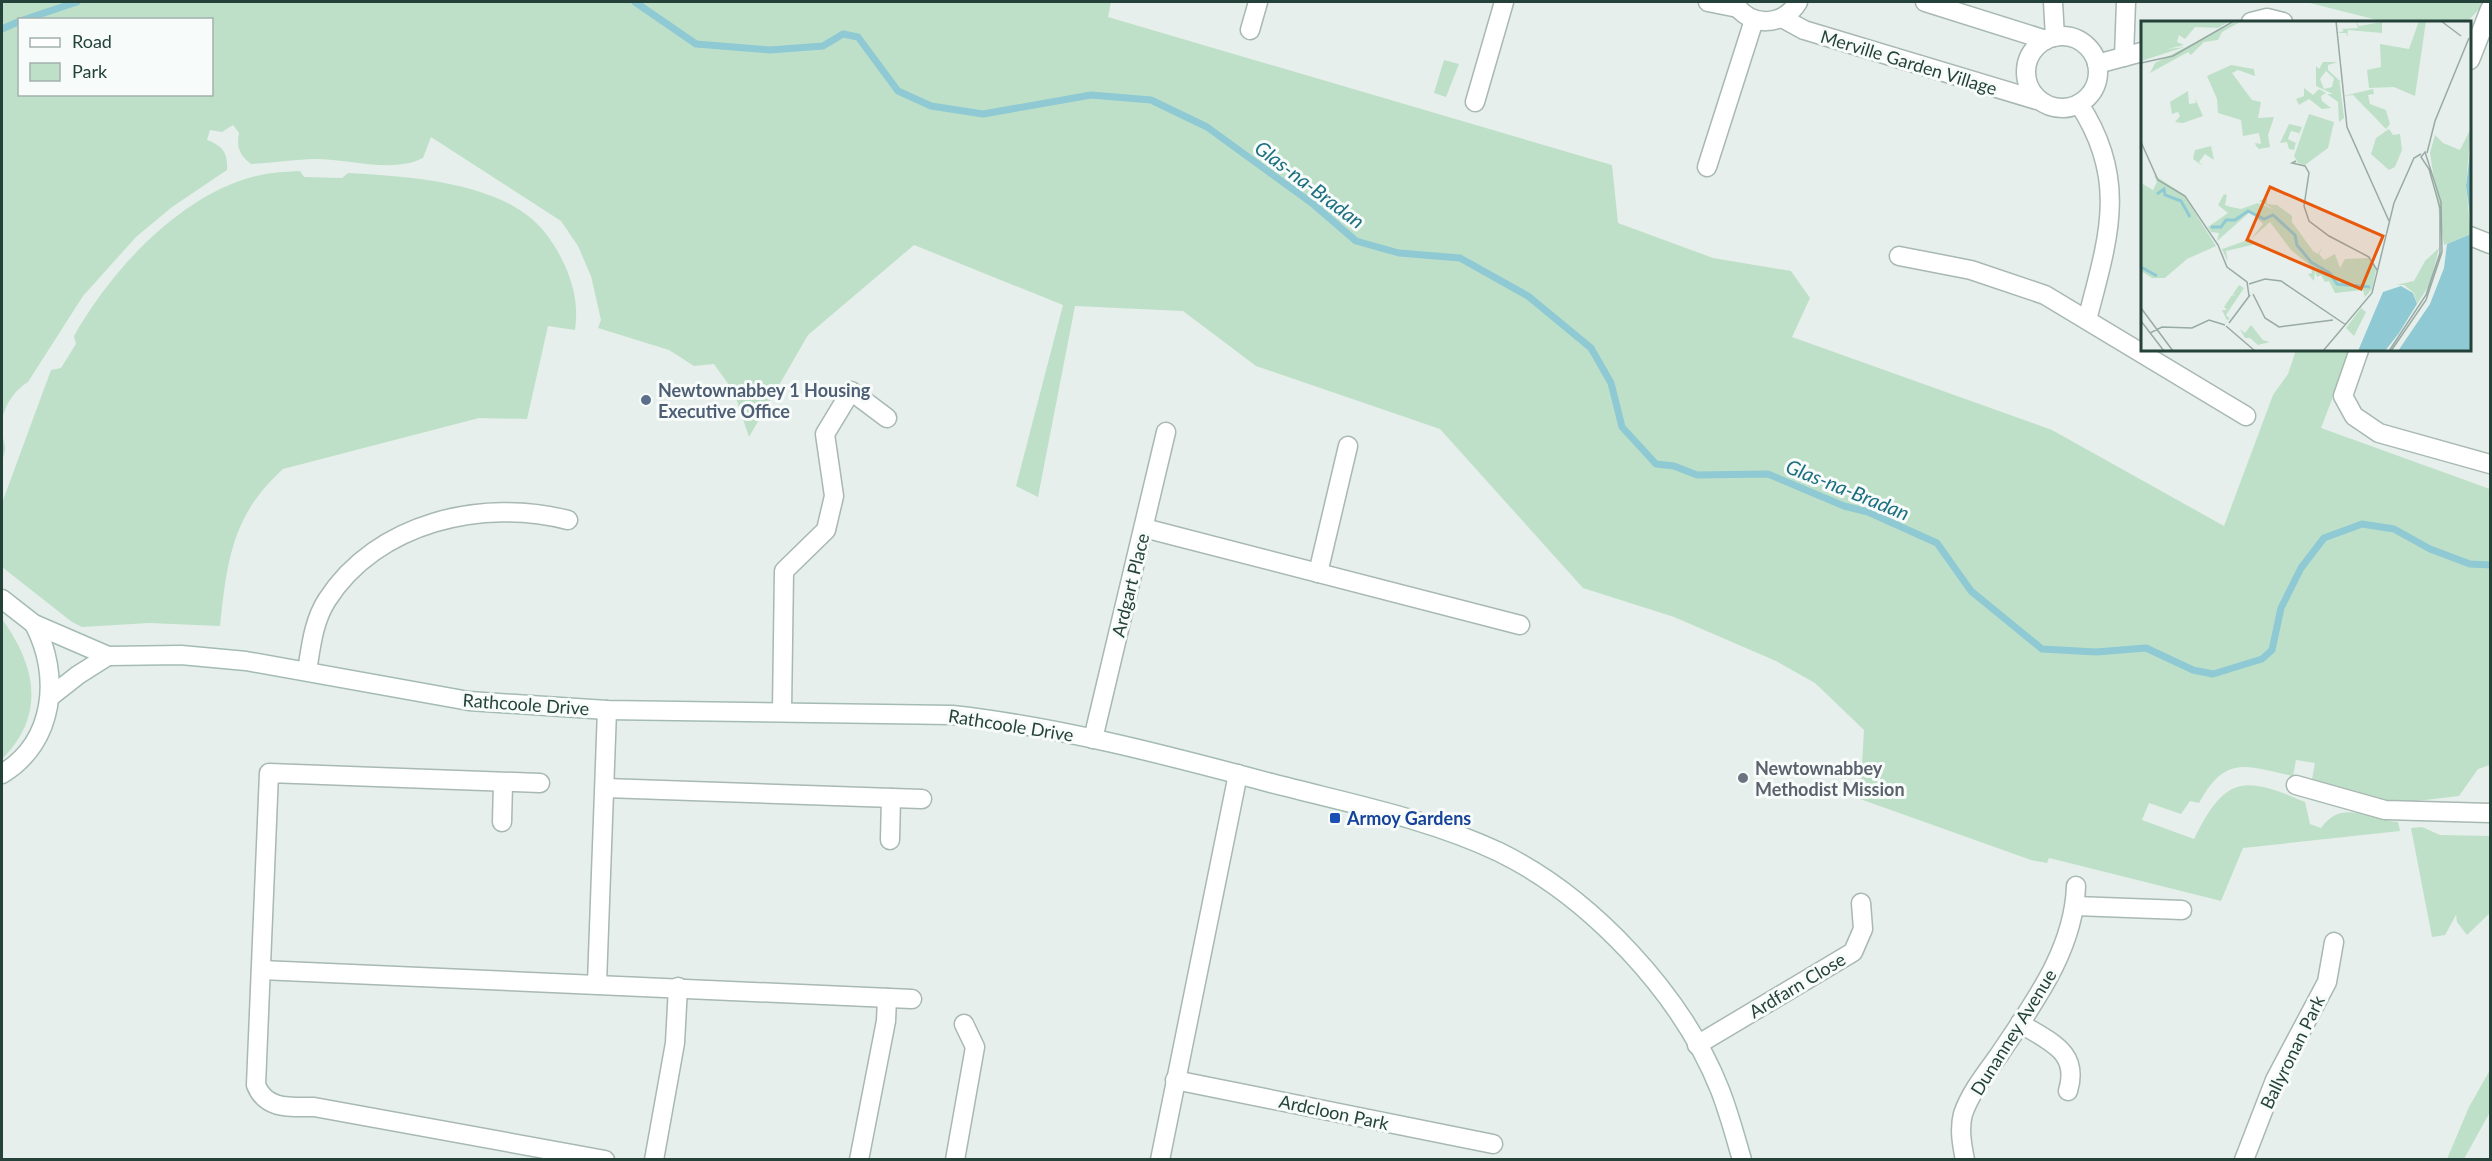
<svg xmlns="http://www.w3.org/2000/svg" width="2492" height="1161" viewBox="0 0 2492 1161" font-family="Lato,sans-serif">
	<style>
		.green { fill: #bfe0c8; fill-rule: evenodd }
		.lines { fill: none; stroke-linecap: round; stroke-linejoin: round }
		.stream { stroke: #8ec9d4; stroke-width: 7 }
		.street-casing { stroke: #a8b8b2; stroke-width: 21 }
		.secondary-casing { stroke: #a4bbb3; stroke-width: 21 }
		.street { stroke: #fff; stroke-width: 18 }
		.secondary { stroke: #fff; stroke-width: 18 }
		.service-dot { fill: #5c6f8a; stroke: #f7fbf9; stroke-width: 2 }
		.worship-dot { fill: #6b7280; stroke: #f7fbf9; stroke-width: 2 }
		.transit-dot { fill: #1a4fb4; stroke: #f7fbf9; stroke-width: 2 }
		.labels { text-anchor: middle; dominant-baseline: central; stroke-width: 6; stroke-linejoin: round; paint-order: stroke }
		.street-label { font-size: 18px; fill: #24423a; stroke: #f7fbf9 }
		.service-label { font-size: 18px; font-weight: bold; fill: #4e5e75; stroke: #f7fbf9; text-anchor: start }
		.worship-label { font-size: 18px; font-weight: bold; fill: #5b616d; stroke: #f7fbf9; text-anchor: start }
		.transit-label { font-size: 18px; font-weight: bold; fill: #164399; stroke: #f7fbf9; text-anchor: start }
		.water-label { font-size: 20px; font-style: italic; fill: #1c6f80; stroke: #f7fbf9 }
		.inset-river { fill: none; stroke: #8ec9d4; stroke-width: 3 }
		.inset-road { fill: none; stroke: #98aaa4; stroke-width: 1.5 }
		.view { fill: #e8590c; fill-opacity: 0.15; stroke: #e8590c; stroke-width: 3 }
		.inset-edge { fill: none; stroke: #24423a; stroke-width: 3 }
	</style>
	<rect width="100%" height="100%" fill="#e6efeb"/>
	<g class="green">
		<path d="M 2,2 L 1111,2 L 1108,17 L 1612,165 L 1618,223 L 1713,258 L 1791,271 L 1810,298 L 1792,337 L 2052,430 L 2224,526 L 2273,395 L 2288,374 L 2296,350 L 2351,350 L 2321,428 L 2490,489 L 2490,765 L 2478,769 L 2459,796 L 2399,803 L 2365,797 L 2312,779 L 2315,763 L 2296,760 L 2293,776 C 2246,766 2226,754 2199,803 L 2190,801 L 2181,814 L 2149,803 L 2142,820 L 2194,839 C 2225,776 2243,775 2305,802 L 2310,824 L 2321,828 C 2343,798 2367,820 2398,822 L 2400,831 L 2243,848 L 2221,901 L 2049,858 L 2047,863 L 2031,860 L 1860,799 L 1864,730 L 1815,683 L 1776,661 L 1674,617 L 1583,588 L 1440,429 L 1256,366 L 1183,311 L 1075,306 L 1038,497 L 1016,486 L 1063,305 L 914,245 L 808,335 L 749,437 L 734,392 L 714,364 L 694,366 L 669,350 L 598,328 L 601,320 L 591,276 L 578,246 L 561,221 L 431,137 L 423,158 C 391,174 347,158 312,159 C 292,160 271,163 251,164 C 240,156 236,147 239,133 L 233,125 L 222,132 L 210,130 L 207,140 C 223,146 228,153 227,170 L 172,207 L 136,237 L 83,296 L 28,382 C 13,391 0,411 2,430 C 3,445 8,444 2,461 ZM 20,20 L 212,20 L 212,94 L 20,94 Z"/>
		<polygon points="2306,2 2490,2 2481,7 2467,22 2385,22"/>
		<polygon points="1444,60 1459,64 1446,97 1434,93"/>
		<path d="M 300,171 L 304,177 L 342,178 L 348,173 C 403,176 488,181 532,219 C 547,232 558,250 566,268 C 575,290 578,307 575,330 L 548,326 L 527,419 L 479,418 L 283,469 C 232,515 227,561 220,626 L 149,623 L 82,627 L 72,622 L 2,567 L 2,503 L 51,370 L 61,368 L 76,344 L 74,336 C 110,272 174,202 245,179 C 263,173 282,172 300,171 Z"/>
		<path d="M 2,619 C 36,666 46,715 2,759 Z"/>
		<polygon points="2422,827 2440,835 2490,836 2490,913 2467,935 2457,922 2456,915 2445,935 2432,937 2411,828"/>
		<polygon points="2490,1070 2490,1112 2464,1159 2447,1159 2469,1107"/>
	</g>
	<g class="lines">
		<g class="stream">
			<polyline points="635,2 696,44 770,50 823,46 843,34 858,37 898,91 931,106 983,114 1091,95 1151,100 1207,127 1313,204 1356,241 1399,253 1460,258 1528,296 1591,348 1611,383 1622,427 1656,464 1674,466 1697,475 1768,474 1844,506 1868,512 1937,543 1971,591 2042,649 2096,652 2146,648 2193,670 2213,674 2262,659 2272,650 2281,608 2301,568 2324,538 2362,524 2394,529 2430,549 2470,564 2490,565"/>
			<polyline points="23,20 77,2"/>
			<polyline points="2,29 20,21"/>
		</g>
		<g class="street-casing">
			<g id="street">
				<polyline points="1708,2 1738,8"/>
				<path d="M 1734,2 C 1749,28 1783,27 1798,2"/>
				<polyline points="1925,2 2046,40"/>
				<polyline points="2053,2 2055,37"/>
				<polyline points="1782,18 1804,30 2040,101"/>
				<polyline points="2251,22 2267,18 2283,22"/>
				<polyline points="1250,30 1258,2"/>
				<circle cx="2062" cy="72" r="36"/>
				<polyline points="2124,57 2126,2"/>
				<polyline points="2470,60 2490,9"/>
				<polyline points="2097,64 2142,52"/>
				<polyline points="1475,102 1504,2"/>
				<path d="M 2079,104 C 2129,180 2108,239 2087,320"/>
				<polyline points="1707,167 1754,20"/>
				<polyline points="2470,236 2490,244"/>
				<polyline points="1899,256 1971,270 2045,295 2246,416"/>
				<polyline points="2359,350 2343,396 2354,416 2379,433 2490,464"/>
				<polyline points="1144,528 1520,625"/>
				<polyline points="1318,573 1348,446"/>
				<path d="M 307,671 C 311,647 313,622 327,600 C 377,522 483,498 568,520"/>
				<polyline points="782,710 784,571 826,530 834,496 825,434 851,391 887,418"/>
				<polyline points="1093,739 1166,432"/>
				<path d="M 540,783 L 269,773 L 256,1085 C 266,1110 290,1107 314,1107 L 605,1160"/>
				<polyline points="2296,785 2385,810 2490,813"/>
				<polyline points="605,788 922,799"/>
				<polyline points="502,822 503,783"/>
				<polyline points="890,840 891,798"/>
				<polyline points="2075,906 2182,910"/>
				<polyline points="261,970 912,999"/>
				<polyline points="597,983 607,710"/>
				<path d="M 2020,1023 C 2049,1042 2080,1051 2068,1091"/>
				<polyline points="1697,1045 1853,952 1863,929 1861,903"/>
				<polyline points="1175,1080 1493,1144"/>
				<polyline points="654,1160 675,1043 678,987"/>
				<polyline points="859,1160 886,1021 887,998"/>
				<polyline points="955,1160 975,1047 964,1024"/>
				<polyline points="1160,1160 1238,774"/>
				<path d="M 1965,1160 C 1962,1145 1959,1129 1963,1114 C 1970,1093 1986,1073 1999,1055 C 2033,1004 2074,950 2076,886"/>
				<polyline points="2244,1160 2275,1080 2327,982 2334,942"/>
			</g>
		</g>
		<g class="secondary-casing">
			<g id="secondary">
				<path d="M 2,599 L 34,624 L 108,656 L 181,655 L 246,661 L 469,701 L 607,710 L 952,715 C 1060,727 1166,755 1271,783 C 1347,803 1427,818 1499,852 C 1591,897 1682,994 1720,1090 C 1729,1113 1735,1136 1742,1160"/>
				<polyline points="50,697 78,675 108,656"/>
				<path d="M 2,774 C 55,742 61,675 34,624"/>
			</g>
		</g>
		<use href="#street" class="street"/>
		<use href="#secondary" class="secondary"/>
	</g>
	<circle class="service-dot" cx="646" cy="400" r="6"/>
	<circle class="worship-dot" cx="1743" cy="778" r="6"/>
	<rect class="transit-dot" x="1329" y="812" width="12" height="12" rx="3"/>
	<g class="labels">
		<g class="street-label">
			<text transform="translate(1909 62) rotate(17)">Merville Garden Village</text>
			<text transform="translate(1130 585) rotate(-76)">Ardgart Place</text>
			<text transform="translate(526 704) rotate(4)">Rathcoole Drive</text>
			<text transform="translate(1011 725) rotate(9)">Rathcoole Drive</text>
			<text transform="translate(1797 985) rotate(-31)">Ardfarn Close</text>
			<text transform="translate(2013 1032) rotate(-58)">Dunanney Avenue</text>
			<text transform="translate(2292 1052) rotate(-64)">Ballyronan Park</text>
			<text transform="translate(1334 1112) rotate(12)">Ardcloon Park</text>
		</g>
		<g class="service-label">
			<text x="658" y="390">Newtownabbey 1 Housing<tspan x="658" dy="21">Executive Office</tspan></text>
		</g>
		<g class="worship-label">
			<text x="1755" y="768">Newtownabbey<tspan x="1755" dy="21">Methodist Mission</tspan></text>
		</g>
		<g class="transit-label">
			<text x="1347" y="818">Armoy Gardens</text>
		</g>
		<g class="water-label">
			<text transform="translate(1310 184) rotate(37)">Glas-na-Bradan</text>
			<text transform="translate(1848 489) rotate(22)">Glas-na-Bradan</text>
		</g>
	</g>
	<g transform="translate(2141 21)">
		<rect width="330" height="330" fill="#e6efeb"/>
		<path d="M 0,0 L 89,0 L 77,7 L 54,6 L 44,18 L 38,14 L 36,21 L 43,24 L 27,28 L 44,26 L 0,40 ZM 96,0 L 101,0 L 81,11 L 77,19 L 63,21 L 50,34 L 47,31 L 9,52 L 14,42 ZM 215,0 L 218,5 L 241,1 L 241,12 L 207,9 L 206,16 L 205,12 L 196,12 L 203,10 L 201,8 L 217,7 ZM 278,0 L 285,0 L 274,75 L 253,66 L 228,67 L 226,49 L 240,46 L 239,23 L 268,28 ZM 182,41 L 197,41 L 187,44 L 187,49 L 199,60 L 199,63 L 185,50 L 179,58 L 183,68 L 191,66 L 193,57 L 199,64 L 203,97 L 198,101 L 197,81 L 186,73 L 192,73 L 175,65 L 175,45 L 178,48 ZM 90,44 L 113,48 L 114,55 L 97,49 L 91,52 L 111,79 L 120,81 L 117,97 L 133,96 L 127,114 L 129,126 L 118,128 L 115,125 L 114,122 L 120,123 L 118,112 L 102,115 L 100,99 L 77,92 L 76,78 L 66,55 ZM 163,67 L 172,74 L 178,68 L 185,72 L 180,75 L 181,80 L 190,87 L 181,88 L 168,78 L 158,84 L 155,78 L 163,75 ZM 232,68 L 233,73 L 227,74 L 229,83 L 245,89 L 249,103 L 245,108 L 212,74 L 202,75 ZM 47,70 L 48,83 L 55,82 L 54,77 L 62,95 L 42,102 L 34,101 L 39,95 L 37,91 L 31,93 L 29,81 ZM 168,93 L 193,101 L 187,127 L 164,144 L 157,142 L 153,135 ZM 148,103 L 161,106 L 157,116 L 158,112 L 150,110 L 147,118 L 155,122 L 156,117 L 153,129 L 148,128 L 146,121 L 139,122 ZM 330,107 L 325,165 L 330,213 L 303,224 L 289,132 L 294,114 L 302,122 L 319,129 ZM 248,108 L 252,114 L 259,113 L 261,129 L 254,146 L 248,149 L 230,133 L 235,117 ZM 70,125 L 73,139 L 64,133 L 58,141 L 62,145 L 52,138 L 54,129 ZM 8,143 L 13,154 L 42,173 L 75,225 L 46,238 L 24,257 L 11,257 L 0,250 L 0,162 L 12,169 L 16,161 ZM 83,173 L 86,174 L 84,184 L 90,186 L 100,188 L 117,182 L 134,189 L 118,180 L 126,177 L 126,183 L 136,184 L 151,195 L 151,201 L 172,230 L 177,233 L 182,225 L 178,233 L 183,239 L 194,233 L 199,247 L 204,238 L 228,237 L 235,249 L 231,268 L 224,276 L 222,269 L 194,272 L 188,260 L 184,261 L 180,254 L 176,256 L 174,250 L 173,260 L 167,253 L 171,252 L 170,245 L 150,229 L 129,201 L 110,218 L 115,223 L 85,230 L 87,241 L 81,228 L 110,218 L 122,203 L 109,191 L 76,220 L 78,212 L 70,211 L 67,206 L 87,192 L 77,184 ZM 298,227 L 289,263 L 276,283 L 273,272 L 263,264 L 255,264 L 273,260 L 284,240 ZM 98,264 L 103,267 L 85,294 L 89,298 L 86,299 L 81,289 L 86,289 L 83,286 L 91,274 L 94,275 L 92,273 ZM 220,287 L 225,291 L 213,315 L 205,307 ZM 110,304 L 122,319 L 129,321 L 117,324 L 109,317 L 104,317 L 99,308 L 104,312 Z" fill="#bfe0c8"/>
		<path d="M 330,124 L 330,201 L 325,165 ZM 330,213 L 330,330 L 257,330 L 289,283 L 303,247 L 306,223 ZM 260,265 L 272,272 L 276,283 L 258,312 L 244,330 L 217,330 L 242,271 Z" fill="#8ec9d4"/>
		<path class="inset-river" d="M 16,173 L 23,168 L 24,174 L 40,180 L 49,196M 70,206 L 80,206 L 85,199 L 94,199 L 107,190 L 123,198 L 132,194 L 154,214 L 156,224 L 170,241 L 189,252 L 196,263 L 229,266M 0,246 L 16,255"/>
		<path class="inset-road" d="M 195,0 L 206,106 L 248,200M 300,0 L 320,15M 0,42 L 32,35 L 93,0M 0,121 L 17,159 L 44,175 L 77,224 L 86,246 L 106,261 L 108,275M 286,132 L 294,100 L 328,17M 155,140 L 151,142 L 164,145 L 168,152 L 163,185 L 168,200 L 188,215 L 228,236 L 236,249M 108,263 L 124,258 L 140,260 L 205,304M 112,273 L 124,297 L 138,306 L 192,299M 0,287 L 32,330M 0,300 L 23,330M 88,302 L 109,274M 85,305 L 114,330M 9,312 L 21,306 L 51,307 L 68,299 L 84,304M 182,330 L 231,272 L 253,182 L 273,137 L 280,133M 248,330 L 285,274 L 299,232 L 299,187 L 288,148 L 280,136 L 284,131 L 300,181 L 301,231 L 285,279 L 250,330"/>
		<path class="view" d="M 129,166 L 242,215 L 220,268 L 106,219 Z"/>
		<rect width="330" height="330" class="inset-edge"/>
	</g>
	<rect width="2492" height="1161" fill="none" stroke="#24423a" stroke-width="6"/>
	<rect x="18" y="18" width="195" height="78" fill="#f7fbf9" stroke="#a3b1ad" stroke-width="1.5"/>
	<rect x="30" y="38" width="30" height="9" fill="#ffffff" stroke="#a3b1ad" stroke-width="1.5"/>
	<text x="72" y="48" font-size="18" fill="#24423a">Road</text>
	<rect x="30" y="63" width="30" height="18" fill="#bfe0c8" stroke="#a3b1ad" stroke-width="1.5"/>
	<text x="72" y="78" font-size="18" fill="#24423a">Park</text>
</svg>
